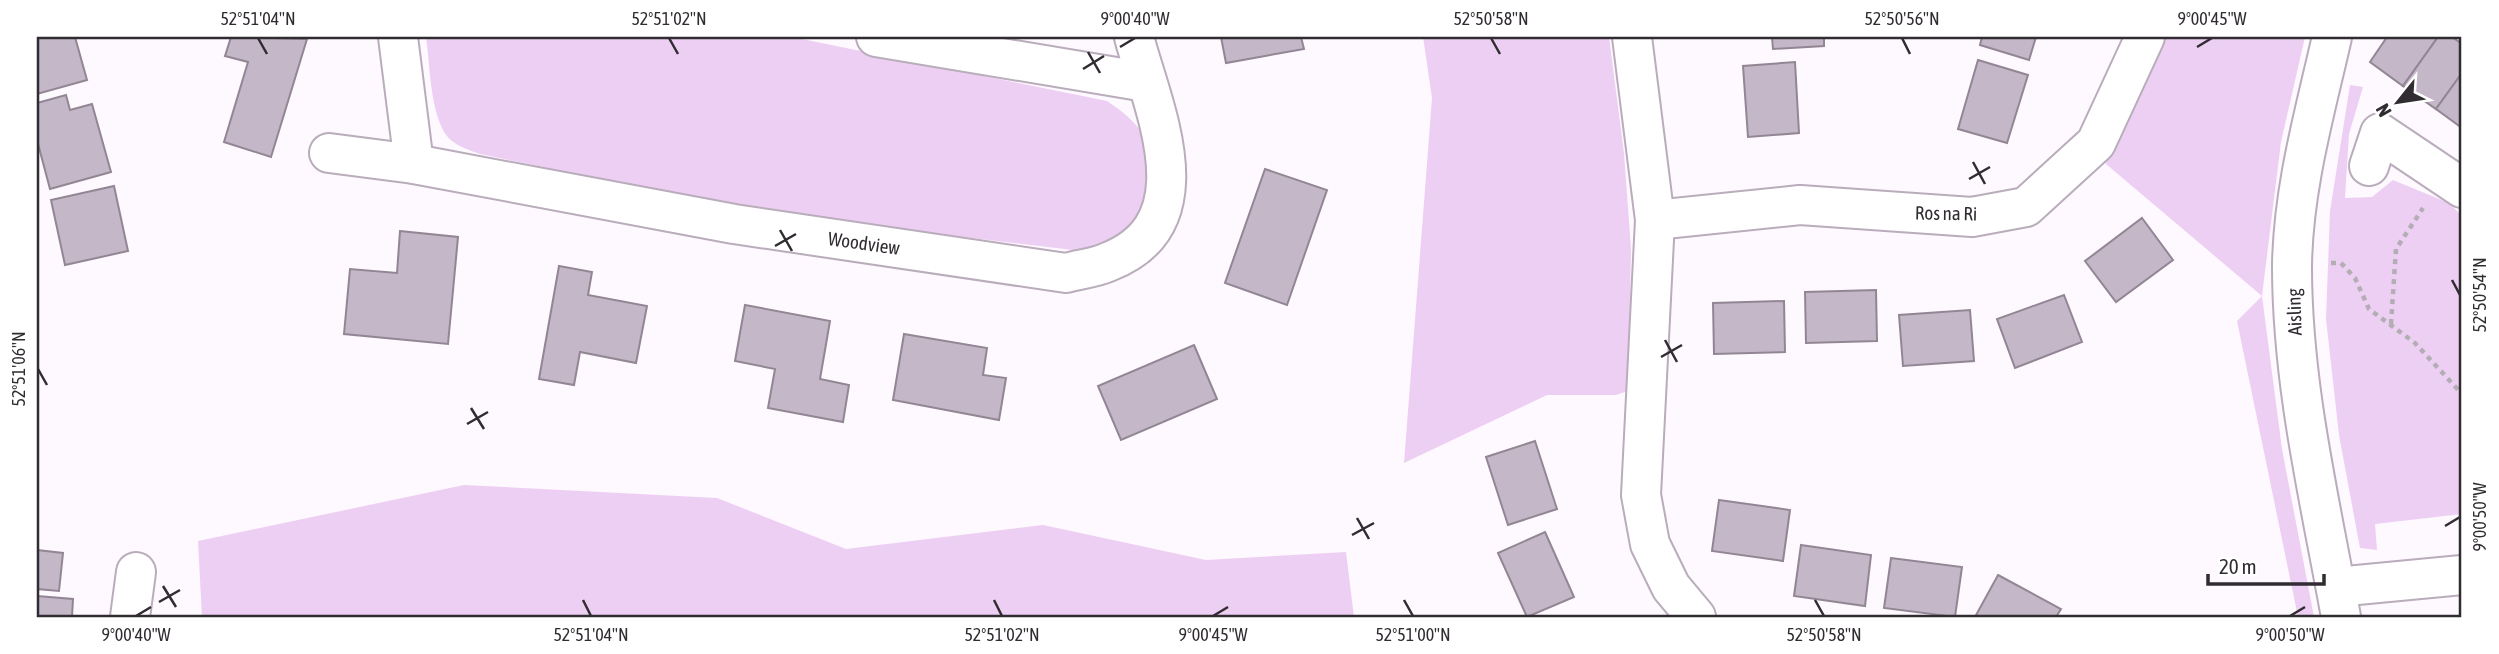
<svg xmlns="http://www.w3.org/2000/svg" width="2499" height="654" viewBox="0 0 2499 654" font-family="'Asap Condensed',sans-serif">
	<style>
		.green { fill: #eecff4 }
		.building { fill: #c4b7c7; stroke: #928694; stroke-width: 2 }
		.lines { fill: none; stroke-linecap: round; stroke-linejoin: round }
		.street-casing { stroke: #b9acbb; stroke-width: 42 }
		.path { stroke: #b3adb4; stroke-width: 4.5; stroke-dasharray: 5 5; stroke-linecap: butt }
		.street { stroke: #fff; stroke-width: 38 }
		.ticks { fill: none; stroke: #312c32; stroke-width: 2.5 }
		.labels { text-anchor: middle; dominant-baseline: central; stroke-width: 5; stroke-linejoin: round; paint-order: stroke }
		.street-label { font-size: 19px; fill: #312c32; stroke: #fff }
		.neatline { fill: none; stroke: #312c32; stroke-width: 2.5 }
		.ticks-label { font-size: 18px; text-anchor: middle; fill: #312c32 }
	</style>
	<rect width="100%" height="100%" fill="#fef8ff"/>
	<g class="green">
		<path d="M 426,37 L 792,37 L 1107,101 C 1122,111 1141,125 1147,144 C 1163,197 1128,249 1073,250 L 775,215 L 480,154 C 466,149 450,144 443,130 C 430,104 430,66 426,37 Z"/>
		<polygon points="1423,37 1609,37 1624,153 1631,249 1628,391 1616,395 1547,395 1404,463 1432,98"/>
		<polygon points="2161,37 2305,37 2281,142 2262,296 2282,449 2314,617 2298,617 2237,321 2262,296 2106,164 2103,157"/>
		<polygon points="2350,85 2363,87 2349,134 2345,198 2372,197 2393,180 2449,203 2462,216 2462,514 2375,524 2377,550 2360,548 2339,435 2326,319 2330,211"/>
		<polygon points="464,485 717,498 846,549 1043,525 1206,560 1346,552 1354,617 202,617 198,541"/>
	</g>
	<g class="building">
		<polygon points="37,37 75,37 87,80 37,94"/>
		<polygon points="231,37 307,39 271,157 224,142 248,62 225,56"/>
		<polygon points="1221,37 1301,37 1304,49 1226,63"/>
		<polygon points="1772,37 1824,37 1824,46 1773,49"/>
		<polygon points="1982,37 2036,37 2029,60 1980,45"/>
		<polygon points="2387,37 2438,37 2403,86 2370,62"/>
		<polygon points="2438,37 2452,37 2462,44 2462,73 2436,109 2403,86"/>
		<polygon points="1978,60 2028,75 2007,143 1958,129"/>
		<polygon points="1795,62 1799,133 1748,137 1743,66"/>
		<polygon points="2462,73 2462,128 2436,109"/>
		<polygon points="66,95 70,110 92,104 111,172 50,189 37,140 37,103"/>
		<polygon points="1265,169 1327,190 1287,305 1225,283"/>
		<polygon points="114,186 128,251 65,265 51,200"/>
		<polygon points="2142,218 2173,260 2116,302 2085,261"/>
		<polygon points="400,231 458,237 448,344 344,334 350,269 397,273"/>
		<polygon points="559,266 592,272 588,295 647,306 636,363 580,352 574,385 539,379"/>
		<polygon points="1876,290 1877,341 1806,343 1805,292"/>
		<polygon points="2064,295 2082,342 2015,368 1997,319"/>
		<polygon points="1784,301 1785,352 1714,354 1713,303"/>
		<polygon points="745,305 830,321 820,379 849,385 843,422 768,408 775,369 735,361"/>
		<polygon points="1970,310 1974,361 1903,366 1899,315"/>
		<polygon points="904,334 987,348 983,375 1006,378 999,420 893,400"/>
		<polygon points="1194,345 1217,399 1121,440 1098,386"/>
		<polygon points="1535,441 1557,509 1508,525 1486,457"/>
		<polygon points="1719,500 1790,510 1783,561 1712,551"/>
		<polygon points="1545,532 1574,597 1527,617 1498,553"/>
		<polygon points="1801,545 1871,555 1865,606 1794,596"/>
		<polygon points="37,550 63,553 59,591 37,589"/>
		<polygon points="1891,558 1962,567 1955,617 1884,608"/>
		<polygon points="1998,575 2061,609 2056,617 1975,617"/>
		<polygon points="37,596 73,599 72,617 37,617"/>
	</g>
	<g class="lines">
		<g class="street-casing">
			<g id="street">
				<polyline points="398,37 414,164"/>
				<polyline points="876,37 1146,82"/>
				<polyline points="1632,37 1655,220 1641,495 1650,544 1671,587 1696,617"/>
				<path d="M 2332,37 C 2315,112 2293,188 2292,266 C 2292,386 2320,500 2341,617"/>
				<path d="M 329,153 L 414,164 L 734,224 L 1066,273 C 1080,269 1095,268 1108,262 C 1208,223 1153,109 1134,37"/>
				<polyline points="2369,166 2380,133 2462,188"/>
				<polyline points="1655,220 1800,205 1972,217 2026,207 2096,143 2145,37"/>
				<polyline points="2336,587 2462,575"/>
				<polyline points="130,617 136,572"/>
			</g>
		</g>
		<g class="path">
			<polyline points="2331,263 2341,263 2355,278 2369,309 2415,343 2462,394"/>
			<polyline points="2391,324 2396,249 2423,208"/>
		</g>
		<use href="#street" class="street"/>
	</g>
	<path class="ticks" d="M 258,38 L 267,54M 669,38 L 678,54M 1491,38 L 1500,54M 1902,38 L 1910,54M 1120,47 L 1135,38M 2197,47 L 2212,38M 1088,52 L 1100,73M 1083,69 L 1104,56M 1973,162 L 1985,184M 1969,179 L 1990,167M 780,230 L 792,251M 775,246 L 796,234M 2452,280 L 2460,295M 1665,340 L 1677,362M 1661,357 L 1682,345M 38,369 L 47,385M 471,408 L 484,429M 467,424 L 488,412M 1357,518 L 1369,539M 2445,526 L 2460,517M 1352,535 L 1374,523M 163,586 L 176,607M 583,600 L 591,616M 994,600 L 1002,616M 1404,600 L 1413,616M 1815,600 L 1824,616M 159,602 L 180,590M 136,616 L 151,607M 1213,616 L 1228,607M 2290,616 L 2305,607"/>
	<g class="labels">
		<g class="street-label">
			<text transform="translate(1946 213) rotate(1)">Ros na Ri</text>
			<text transform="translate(864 243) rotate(8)">Woodview</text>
			<text transform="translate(2294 312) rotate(-92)">Aisling</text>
		</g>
	</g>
	<rect width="2499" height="654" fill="none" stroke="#ffffff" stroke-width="77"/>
	<g transform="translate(2398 102) rotate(240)" stroke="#ffffff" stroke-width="5" paint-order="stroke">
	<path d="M0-5L12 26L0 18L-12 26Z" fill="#312c32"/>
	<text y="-10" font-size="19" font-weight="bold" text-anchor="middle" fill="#312c32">N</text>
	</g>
	<path d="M2208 574v10h116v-10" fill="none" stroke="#312c32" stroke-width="3.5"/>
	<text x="2219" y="574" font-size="21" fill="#312c32" stroke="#ffffff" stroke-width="5" paint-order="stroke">20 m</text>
	<rect x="38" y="38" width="2422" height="578" class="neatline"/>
	<g class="ticks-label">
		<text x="258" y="25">52°51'04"N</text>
		<text x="669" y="25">52°51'02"N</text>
		<text x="1135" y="25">9°00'40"W</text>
		<text x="1491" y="25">52°50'58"N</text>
		<text x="1902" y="25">52°50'56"N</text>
		<text x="2212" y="25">9°00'45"W</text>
		<text transform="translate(2480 295) rotate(-90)" y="6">52°50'54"N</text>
		<text transform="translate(19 369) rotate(-90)" y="6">52°51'06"N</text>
		<text transform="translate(2480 517) rotate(-90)" y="6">9°00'50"W</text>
		<text x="136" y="641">9°00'40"W</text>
		<text x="591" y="641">52°51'04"N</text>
		<text x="1002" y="641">52°51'02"N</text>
		<text x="1213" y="641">9°00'45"W</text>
		<text x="1413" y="641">52°51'00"N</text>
		<text x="1824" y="641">52°50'58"N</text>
		<text x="2290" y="641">9°00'50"W</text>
	</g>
</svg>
